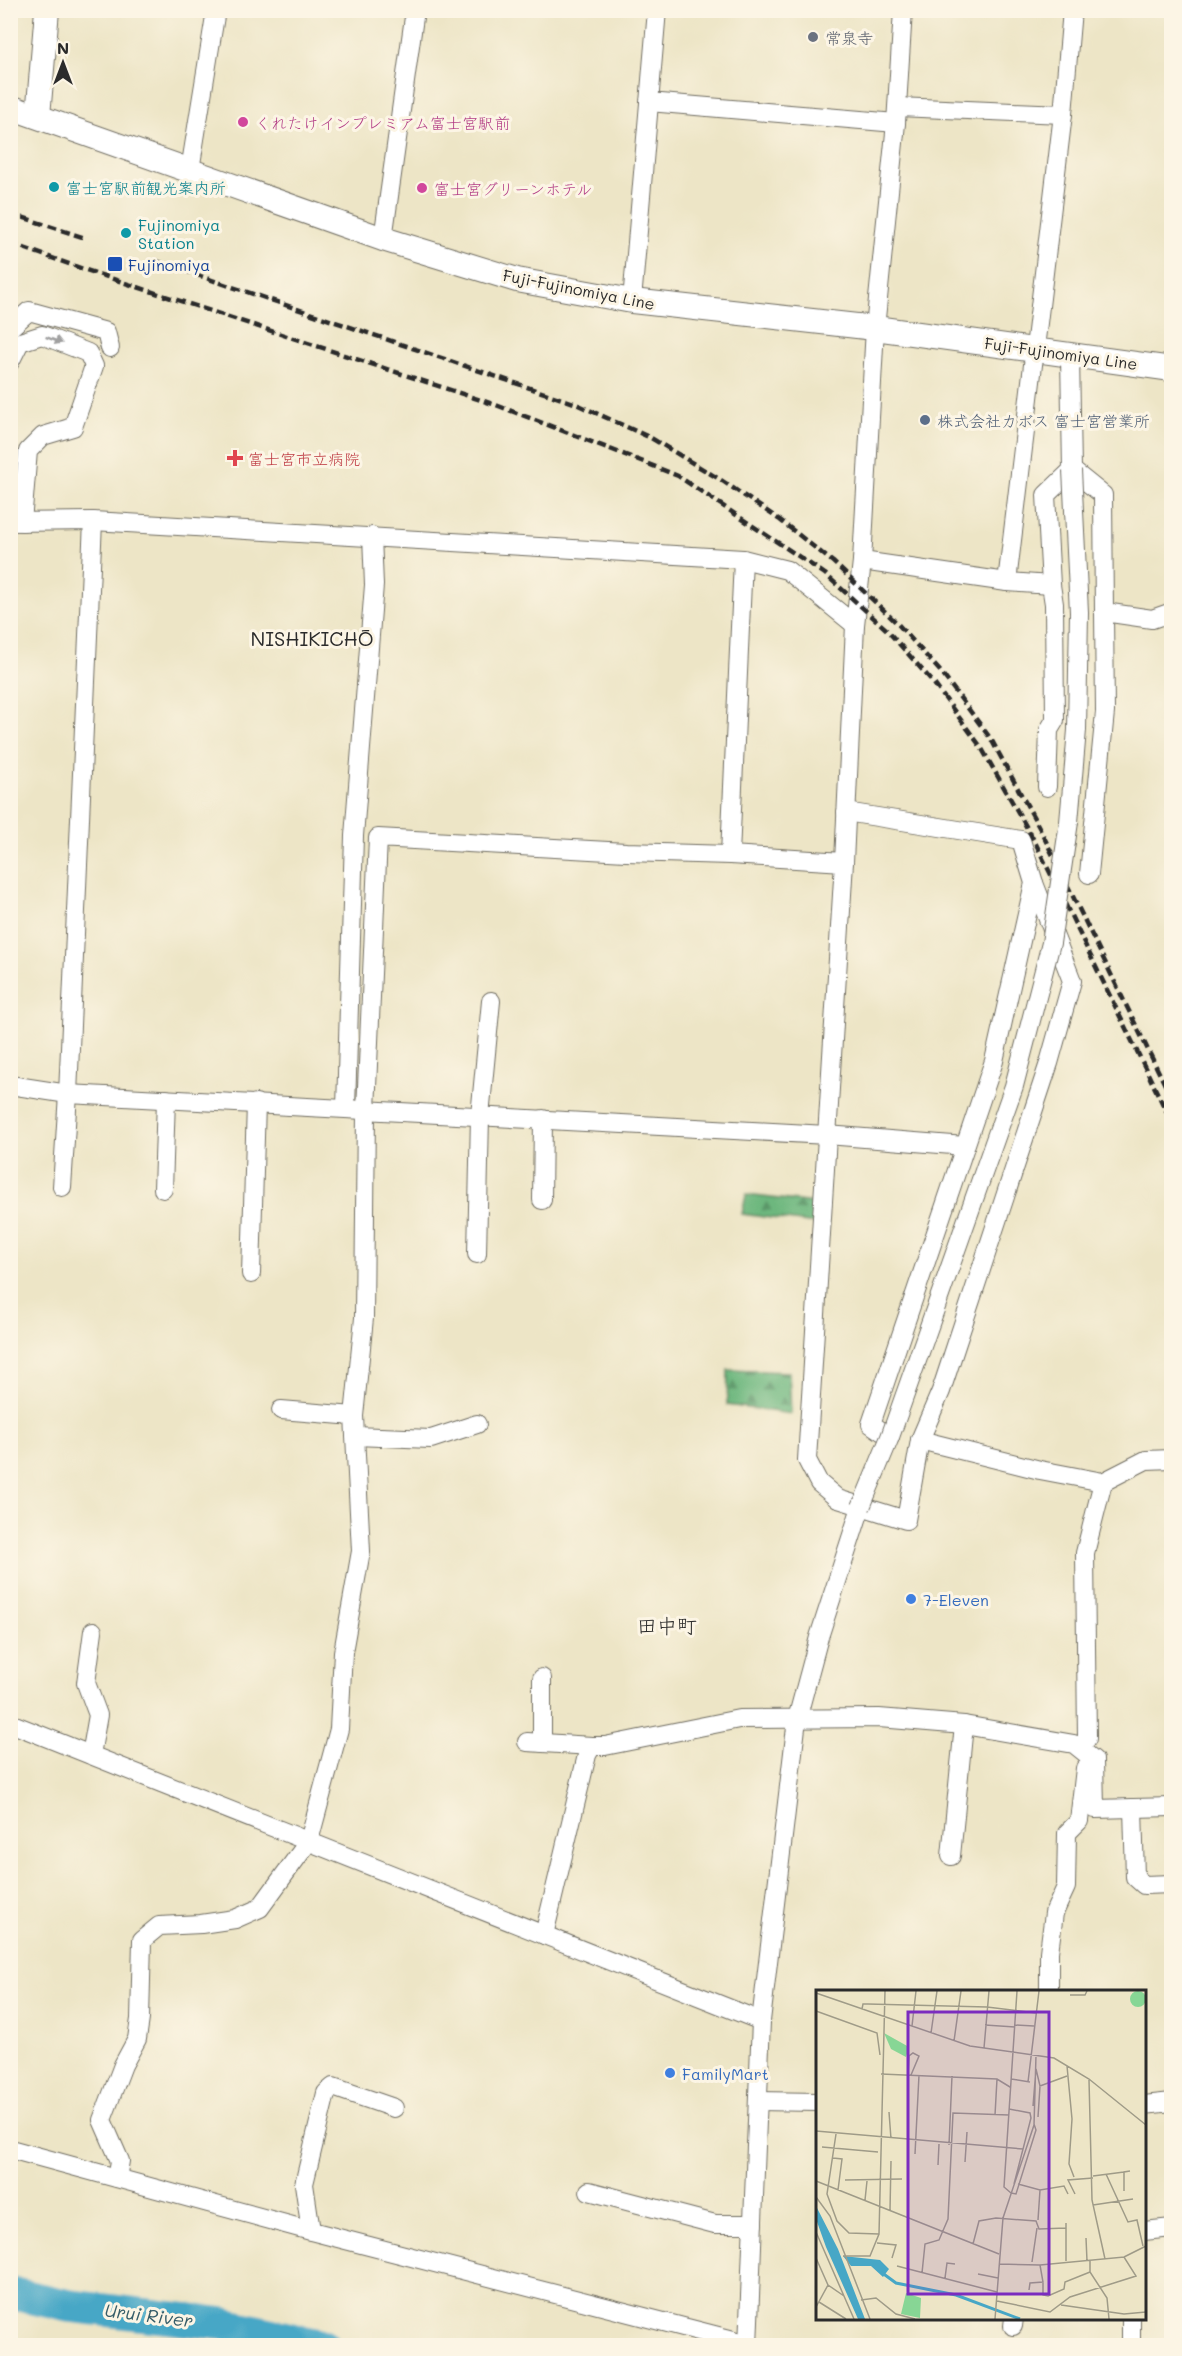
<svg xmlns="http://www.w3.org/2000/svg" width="1182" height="2356" viewBox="0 0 1182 2356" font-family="Mali,'Klee One',sans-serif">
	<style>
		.forest { fill: url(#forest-firs); stroke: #4c7154; stroke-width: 1.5 }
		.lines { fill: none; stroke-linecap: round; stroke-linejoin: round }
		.river { stroke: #47a7c6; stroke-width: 33 }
		.minor-casing { stroke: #6f6c61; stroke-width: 20 }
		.major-casing { stroke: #6f6c61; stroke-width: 26 }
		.minor { stroke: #fff; stroke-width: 18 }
		.major { stroke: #fff; stroke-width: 24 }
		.rail { stroke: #2b2b2b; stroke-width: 4.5; stroke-dasharray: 9 4.5; stroke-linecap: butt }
		.minor-bridge-casing { stroke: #6f6c61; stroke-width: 20; stroke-linecap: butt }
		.minor-bridge { stroke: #fff; stroke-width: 18 }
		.oneway { fill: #a0a0a0 }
		.worship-dot { fill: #6b7280; stroke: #fcf5e5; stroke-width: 2 }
		.hotel-dot { fill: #d1479c; stroke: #fcf5e5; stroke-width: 2 }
		.culture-dot { fill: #0f9aa8; stroke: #fcf5e5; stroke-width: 2 }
		.transit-dot { fill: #1a4fb4; stroke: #fcf5e5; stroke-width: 2 }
		.service-dot { fill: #5c6f8a; stroke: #fcf5e5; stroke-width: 2 }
		.health-dot { fill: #e0444e; stroke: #fcf5e5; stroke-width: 2 }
		.shop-dot { fill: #3f7fe0; stroke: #fcf5e5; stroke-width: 2 }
		.labels { text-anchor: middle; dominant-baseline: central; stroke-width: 6; stroke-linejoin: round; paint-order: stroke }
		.worship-label { font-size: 16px; fill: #5b616d; stroke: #fcf5e5; text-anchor: start }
		.hotel-label { font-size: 16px; fill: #b23c85; stroke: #fcf5e5; text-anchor: start }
		.culture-label { font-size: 16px; fill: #0d838f; stroke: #fcf5e5; text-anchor: start }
		.transit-label { font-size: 16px; fill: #164399; stroke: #fcf5e5; text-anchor: start }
		.street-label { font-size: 16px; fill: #2b2b2b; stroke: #fcf5e5 }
		.service-label { font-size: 16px; fill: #4e5e75; stroke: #fcf5e5; text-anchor: start }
		.health-label { font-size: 16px; fill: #be3a42; stroke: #fcf5e5; text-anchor: start }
		.shop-label { font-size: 16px; fill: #366cbe; stroke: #fcf5e5; text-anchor: start }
		.water-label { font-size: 18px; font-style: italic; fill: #365d69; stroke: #fcf5e5 }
		.quarter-label { font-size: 20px; fill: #2b2b2b; stroke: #fcf5e5 }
		.inset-river { fill: none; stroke: #47a7c6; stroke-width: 3 }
		.inset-road { fill: none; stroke: #9f9b88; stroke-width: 1.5 }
		.view { fill: #7b2cbf; fill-opacity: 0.15; stroke: #7b2cbf; stroke-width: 3 }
		.inset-edge { fill: none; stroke: #2b2b2b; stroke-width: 3 }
	</style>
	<defs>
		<pattern id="forest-firs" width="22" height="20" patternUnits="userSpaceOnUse" patternTransform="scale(1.5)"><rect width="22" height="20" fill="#6db77e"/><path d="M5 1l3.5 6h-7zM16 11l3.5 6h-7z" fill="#5a9567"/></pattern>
	</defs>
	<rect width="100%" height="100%" fill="#fcf5e5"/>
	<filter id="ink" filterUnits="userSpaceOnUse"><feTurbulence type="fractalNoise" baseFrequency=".0167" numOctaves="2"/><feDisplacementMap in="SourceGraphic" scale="12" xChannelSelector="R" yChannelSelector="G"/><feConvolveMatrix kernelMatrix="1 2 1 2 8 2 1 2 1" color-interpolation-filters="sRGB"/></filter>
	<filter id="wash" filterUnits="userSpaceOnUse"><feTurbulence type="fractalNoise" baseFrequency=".008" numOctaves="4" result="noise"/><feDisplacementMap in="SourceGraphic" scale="24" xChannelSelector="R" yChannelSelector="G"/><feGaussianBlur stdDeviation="1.35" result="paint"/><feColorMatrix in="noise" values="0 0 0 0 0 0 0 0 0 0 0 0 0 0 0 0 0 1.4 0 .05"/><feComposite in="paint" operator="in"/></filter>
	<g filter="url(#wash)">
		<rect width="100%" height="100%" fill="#ede5c6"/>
		<g class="forest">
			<polygon points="746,1195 814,1203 815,1224 742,1214"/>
			<polygon points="728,1370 789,1372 791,1414 727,1405"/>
		</g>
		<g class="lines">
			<polyline class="river" points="10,2293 70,2306 225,2324 323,2346"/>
		</g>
	</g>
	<g filter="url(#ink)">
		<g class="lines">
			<g class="minor-casing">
				<g id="minor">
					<polyline points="903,10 896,123 875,328 862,561 855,625 844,862 807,1460 819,1483 838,1499 906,1520 920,1440 941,1391 1049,1063 1072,981 1034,883"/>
					<polyline points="649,102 896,123"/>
					<polyline points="898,107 1063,114"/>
					<polyline points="190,170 216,10"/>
					<polyline points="383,239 415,10"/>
					<polyline points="632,301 657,10"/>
					<polyline points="10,328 29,311 106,332 110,348"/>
					<polyline points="10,362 20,342 42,335 88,353 94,366 73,427 43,436 28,451 22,522"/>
					<polyline points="1072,470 1103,495 1104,612 1152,619 1172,612"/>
					<polyline points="10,522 93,521 743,559 787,570 855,625"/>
					<polyline points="862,561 1007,582 1051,585"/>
					<polyline points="1007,582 1063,114 1072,10"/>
					<polyline points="1047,787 1049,730 1055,720 1054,604 1051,585 1046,495 1072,470 1070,356"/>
					<polyline points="846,812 1021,840 1034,883 994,1061 871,1424 890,1437"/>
					<polyline points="730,855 743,559"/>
					<polyline points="1089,874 1105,712 1104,612"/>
					<polyline points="10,1085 68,1094 827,1135 965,1146"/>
					<polyline points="346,1108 354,836 374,585 372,536"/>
					<polyline points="62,1187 68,1094 93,521"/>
					<polyline points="163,1189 166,1099"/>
					<polyline points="542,1200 543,1119"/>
					<polyline points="477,1254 480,1116 491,1001"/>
					<polyline points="251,1274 256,1103"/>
					<polyline points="281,1410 354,1416"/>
					<polyline points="355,1436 431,1439 477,1424"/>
					<polyline points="920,1440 1040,1470 1103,1482 1146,1460 1172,1459"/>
					<polyline points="10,1723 761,2021"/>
					<polyline points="1087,1739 1085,1553 1103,1482"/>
					<polyline points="527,1742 592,1746"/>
					<polyline points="542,1743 542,1678"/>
					<polyline points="91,1755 98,1715 86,1683 93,1631"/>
					<polyline points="1133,1808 1135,1877 1144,1885 1172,1884"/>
					<polyline points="951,1856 964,1725"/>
					<polyline points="544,1935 587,1755 592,1746 605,1746 739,1719 879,1718 964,1725 1074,1744 1094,1760 1095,1809 1172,1807"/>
					<polyline points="1049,1992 1049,1952 1054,1913 1066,1887 1067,1833 1079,1821 1085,1768"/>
					<polyline points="758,2101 818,2102"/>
					<polyline points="1144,2105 1172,2102"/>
					<polyline points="10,2149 311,2231 749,2344"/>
					<polyline points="117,2178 120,2161 102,2120 123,2065 137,2039 140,2019 142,1940 159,1926 201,1924 235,1919 260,1908 309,1841 339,1729 343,1652 361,1551 354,1416 364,1318 366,1110 378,838 626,852 730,855 844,862"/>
					<polyline points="589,2191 715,2224 753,2224"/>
					<polyline points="311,2231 304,2184 326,2093 333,2087 394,2108"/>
					<polyline points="1144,2231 1172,2228"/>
					<polyline points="1131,2318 1131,2346"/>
					<polyline points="1013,2326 1014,2318"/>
					<polyline points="748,2346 761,2021 797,1719 819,1637 861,1507"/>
				</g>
			</g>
			<g class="major-casing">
				<g id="major">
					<polyline points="10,107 383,239 517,280 632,301 875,328 1172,369"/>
					<polyline points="38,116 47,10"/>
				</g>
			</g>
			<use href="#minor" class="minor"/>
			<use href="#major" class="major"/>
			<g class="rail">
				<polyline points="10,213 85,238"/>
				<polyline points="10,243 86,270 496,405 641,461 678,476 825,574 886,629 932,681 981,747 1035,842 1172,1123"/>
				<polyline points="156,261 574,403 651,438 721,480 780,520 833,562 896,622 940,671 991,739 1040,829 1172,1099"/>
			</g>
			<g class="minor-bridge-casing">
				<polyline id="minor-bridge" points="861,1507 890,1437 1014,1086 1051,943 1069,822 1077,730 1079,612 1072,470"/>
			</g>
			<use href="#minor-bridge" class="minor-bridge"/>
		</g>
		<defs><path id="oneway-solid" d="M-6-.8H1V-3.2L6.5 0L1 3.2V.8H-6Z" transform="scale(1.5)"/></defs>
		<use class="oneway" href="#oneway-solid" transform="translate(54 340) rotate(21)"/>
	</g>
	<circle class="worship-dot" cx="813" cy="37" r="6"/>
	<g class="hotel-dot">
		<circle cx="243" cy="122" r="6"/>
		<circle cx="422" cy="188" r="6"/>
	</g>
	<g class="culture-dot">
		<circle cx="54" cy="187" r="6"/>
		<circle cx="126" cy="233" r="6"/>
	</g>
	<rect class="transit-dot" x="107" y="256" width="16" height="16" rx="3"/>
	<circle class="service-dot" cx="925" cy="420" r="6"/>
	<path class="health-dot" d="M232 449h6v6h6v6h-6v6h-6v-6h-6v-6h6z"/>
	<g class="shop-dot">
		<circle cx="911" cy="1599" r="6"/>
		<circle cx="670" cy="2073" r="6"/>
	</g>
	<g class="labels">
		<g class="worship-label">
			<text x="825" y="37">常泉寺</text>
		</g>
		<g class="hotel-label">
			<text x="255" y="122">くれたけインプレミアム富士宮駅前</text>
			<text x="434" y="188">富士宮グリーンホテル</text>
		</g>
		<g class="culture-label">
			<text x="66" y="187">富士宮駅前観光案内所</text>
			<text x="138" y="224">Fujinomiya<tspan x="138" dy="18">Station</tspan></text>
		</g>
		<g class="transit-label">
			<text x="128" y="264">Fujinomiya</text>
		</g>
		<g class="street-label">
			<text transform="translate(579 289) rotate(11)">Fuji-Fujinomiya Line</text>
			<text transform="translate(1061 353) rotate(8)">Fuji-Fujinomiya Line</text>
		</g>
		<g class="service-label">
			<text x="937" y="420">株式会社カボス 富士宮営業所</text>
		</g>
		<g class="health-label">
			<text x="248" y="458">富士宮市立病院</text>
		</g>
		<g class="shop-label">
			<text x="923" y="1599">7-Eleven</text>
			<text x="682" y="2073">FamilyMart</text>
		</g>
		<g class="water-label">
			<text transform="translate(149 2315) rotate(7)">Urui River</text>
		</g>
		<g class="quarter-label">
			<text x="312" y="638">NISHIKICHŌ</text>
			<text x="667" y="1625">田中町</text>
		</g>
	</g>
	<g transform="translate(816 1990)">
		<rect width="330" height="330" fill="#ede5c6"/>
		<path d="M314 9a8 8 0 1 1 16 0a8 8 0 1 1-16 0ZM 68,43 L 93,57 L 90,67 L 75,59 ZM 90,303 L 105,308 L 104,328 L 85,324 Z" fill="#87d695"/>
		<path d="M 0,216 L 22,259 L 49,329 L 42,329 L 10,257 L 0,229 ZM 27,266 L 64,270 L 73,279 L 67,287 L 55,276 L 35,276 Z" fill="#47a7c6"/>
		<path class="inset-river" d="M 65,282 L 80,293 L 140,305 L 204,329"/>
		<path class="inset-road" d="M 0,3 L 154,56 L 238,68 L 273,89 L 330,135M 254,5 L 269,5 L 271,1M 46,19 L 47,14 L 52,14 L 171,17 L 220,23M 0,21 L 61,43 L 64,65M 169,35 L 199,37M 199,35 L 218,36M 96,36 L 100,1M 115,43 L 121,1M 138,51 L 145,1M 168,58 L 173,1M 251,76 L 256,129 L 253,174 L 258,187M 220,79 L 224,96 L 251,86M 65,84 L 181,89 L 194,97M 92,85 L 93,66 L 97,63 L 103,66 L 95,85M 195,89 L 214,92M 273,90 L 276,210 L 289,269M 212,92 L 223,1M 217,116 L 220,79M 193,119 L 214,123 L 215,128 L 198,194M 73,122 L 75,149M 179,125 L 181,89M 222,127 L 224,96M 0,141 L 207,159M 330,141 L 330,178M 20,144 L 11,204 L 21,231 L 33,243 L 63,244M 133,155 L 136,86M 6,157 L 62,162M 99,164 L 103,85M 17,168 L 26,169 L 22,200M 149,172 L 151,142M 122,175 L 123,154M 290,184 L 312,232 L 321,230 L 327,256M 277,186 L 308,182M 29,190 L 86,189M 0,191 L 183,264M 202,194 L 224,200 L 248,196 L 252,204M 308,201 L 308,182 L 314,181M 195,203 L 188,197 L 201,1M 195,203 L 200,204 L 220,140 L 218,134M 259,204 L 252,190 L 277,188M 0,207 L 14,226 L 54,329M 49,210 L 51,191M 277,215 L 317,209M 74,220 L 75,171M 222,230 L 224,200M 0,242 L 38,329M 270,248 L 271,271M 61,253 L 80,255 L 76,268M 157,254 L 163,231 L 180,228 L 220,231 L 223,239 L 250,238M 27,266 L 54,266 L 63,244 L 69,1M 308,267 L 330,256M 0,268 L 12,295 L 28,306M 250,271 L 250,233M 274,271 L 274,282 L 291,308 L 293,329M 216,272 L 221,238M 81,276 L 181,302M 106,283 L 109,254 L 123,250 L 132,229 L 137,123 L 193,125M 162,284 L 182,288M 129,288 L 131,273 L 139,274M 227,292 L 227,305 L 232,306 L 248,299 L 249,292 L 274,282M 213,300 L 214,293 L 227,292 L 224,275M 45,310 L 60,308 L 80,324 L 99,329M 181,311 L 234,322 L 254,307 L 320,286 L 308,267 L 224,275 L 183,274M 3,312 L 30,329M 245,315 L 308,324 L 330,322M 0,317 L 12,295M 179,329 L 187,228 L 218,135 L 220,65"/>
		<path class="view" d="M 92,22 L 233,22 L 233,304 L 92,304 Z"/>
		<rect width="330" height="330" class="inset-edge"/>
	</g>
	<rect width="1182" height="2356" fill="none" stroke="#fcf5e5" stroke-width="36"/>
	<g transform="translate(63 63)" stroke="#fcf5e5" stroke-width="4.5" paint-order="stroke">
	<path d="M0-4.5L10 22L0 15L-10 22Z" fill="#2b2b2b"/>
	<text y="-9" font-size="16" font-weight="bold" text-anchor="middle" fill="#2b2b2b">N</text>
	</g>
</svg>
